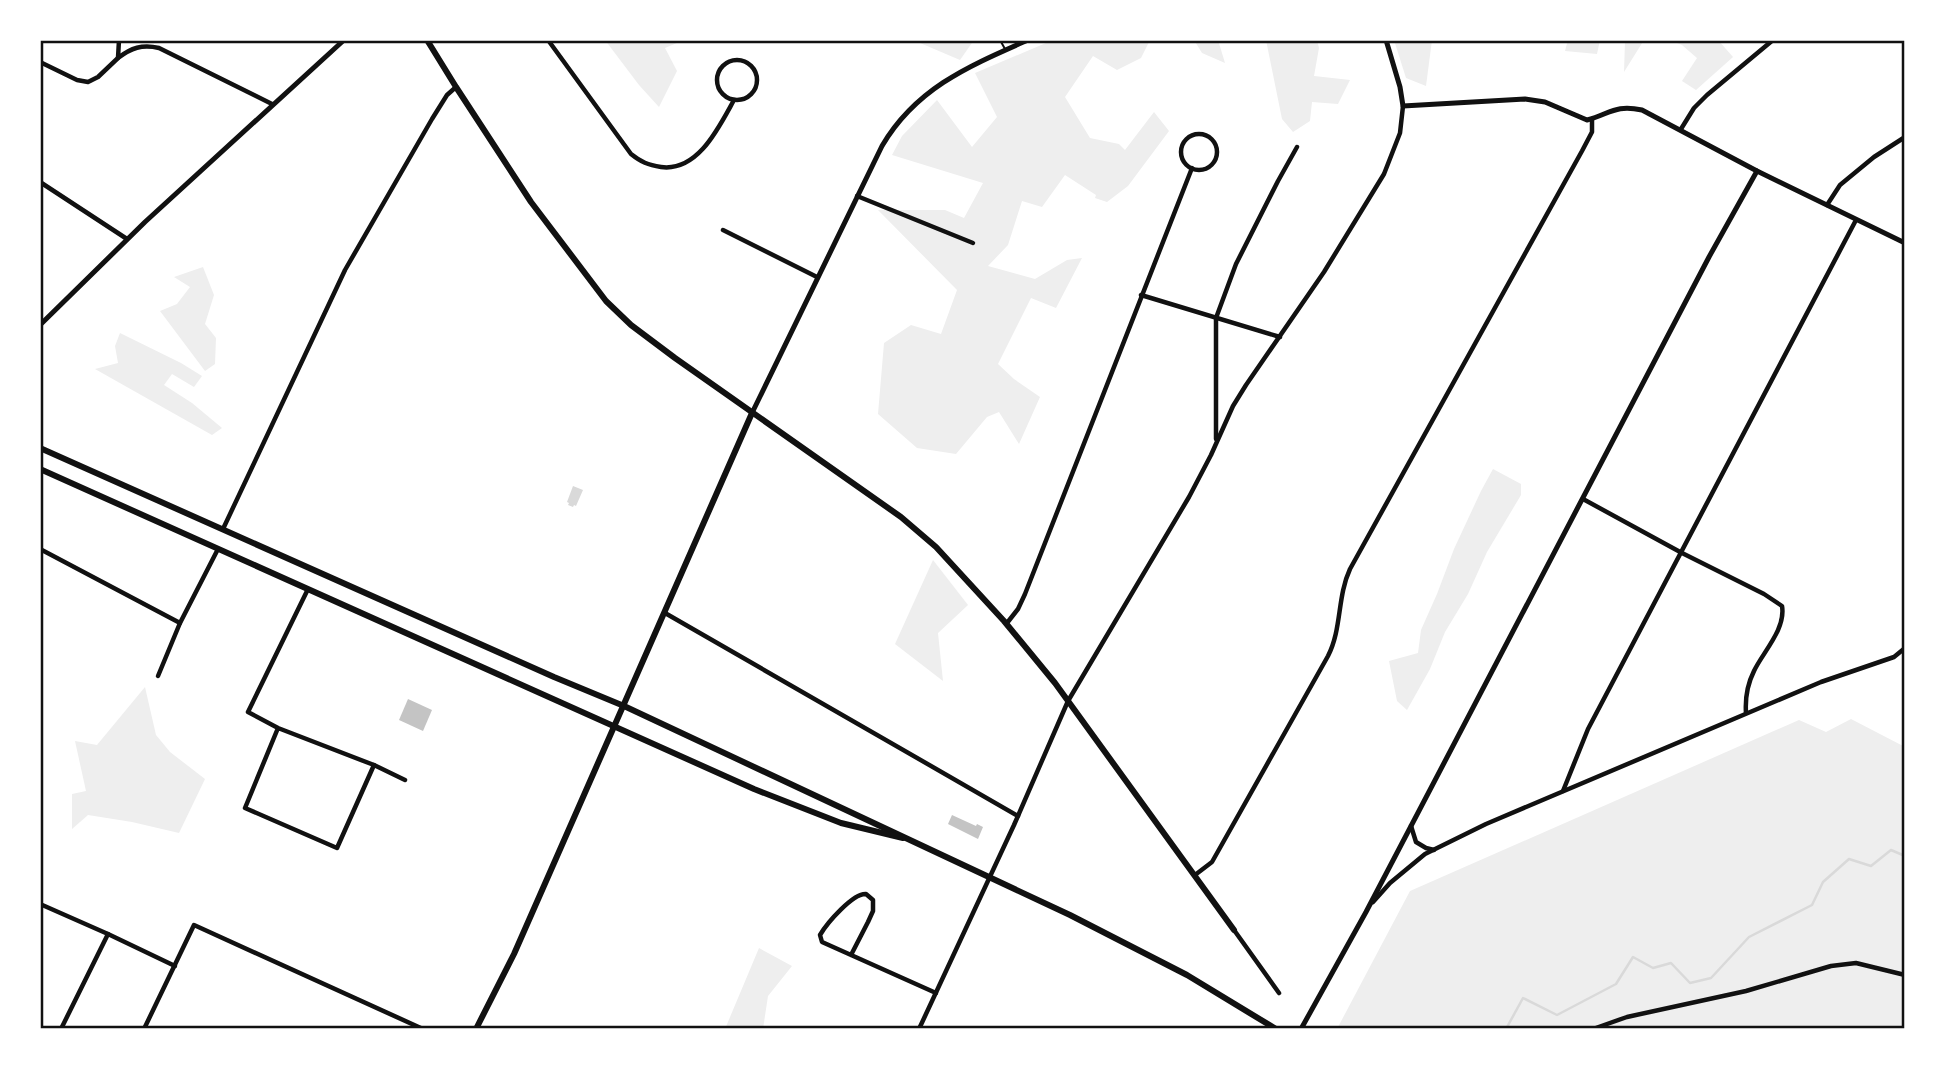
<svg xmlns="http://www.w3.org/2000/svg" width="1945" height="1069" viewBox="0 0 1945 1069" font-family="Barlow,sans-serif">
	<style>
		.green { fill: #eee }
		.water { fill: #d9d9d9 }
		.lines { fill: none; stroke-linecap: round; stroke-linejoin: round }
		.stream { stroke: #d9d9d9; stroke-width: 2.5 }
		.building { fill: #c4c4c4 }
		.service { stroke: #111; stroke-width: 2 }
		.minor { stroke: #111; stroke-width: 4.5 }
		.tertiary { stroke: #111; stroke-width: 5 }
		.secondary { stroke: #111; stroke-width: 6 }
		.primary { stroke: #111; stroke-width: 6 }
		.neatline { fill: none; stroke: #111; stroke-width: 2.5 }
	</style>
	<rect width="100%" height="100%" fill="#fff"/>
	<g class="green">
		<polygon points="605,40 684,40 665,48 677,71 659,107 639,85"/>
		<polygon points="913,40 974,40 960,60"/>
		<polygon points="1053,40 1150,40 1141,58 1117,70 1093,56 1065,97 1090,138 1119,144 1125,150 1154,112 1169,131 1128,186 1107,202 1095,198 1096,195 1065,175 1042,207 1022,201 1008,245 988,266 1035,279 1067,260 1082,258 1056,308 1031,298 998,364 1014,379 1040,397 1019,444 999,412 987,417 956,454 917,448 878,414 884,343 911,325 941,334 957,290 878,210 945,210 964,218 983,183 892,155 902,136 937,100 972,147 997,117 975,73"/>
		<polygon points="1194,40 1218,40 1225,63 1202,53"/>
		<polygon points="1266,40 1317,40 1319,48 1314,76 1350,80 1338,104 1312,102 1310,121 1293,132 1282,119"/>
		<polygon points="1394,40 1432,40 1426,86 1406,78"/>
		<polygon points="1568,40 1600,40 1597,54 1565,51"/>
		<polygon points="1624,40 1644,40 1624,72 1625,41"/>
		<polygon points="1669,40 1718,40 1733,57 1696,90 1682,81 1697,58 1682,45"/>
		<polygon points="203,267 214,295 205,324 216,338 215,364 205,371 160,311 177,304 190,287 174,277"/>
		<polygon points="120,333 181,363 202,376 194,387 172,374 164,385 192,403 222,428 212,435 95,369 118,363 115,346"/>
		<polygon points="1493,469 1521,484 1521,495 1487,552 1468,594 1445,632 1430,669 1407,710 1397,701 1389,661 1418,653 1421,630 1437,594 1454,549 1481,491"/>
		<polygon points="933,560 968,605 938,633 943,681 895,644"/>
		<polygon points="145,687 156,735 170,752 205,779 179,833 132,822 88,815 72,829 72,794 86,791 75,741 97,745"/>
		<polygon points="1851,719 1905,747 1905,1029 1337,1029 1410,891 1799,720 1826,732"/>
		<polygon points="759,948 792,966 768,996 763,1029 725,1029"/>
	</g>
	<polygon class="water" points="573,486 583,490 576,506 574,505 573,507 568,505 569,503 567,502"/>
	<g class="lines">
		<polyline class="stream" points="1506,1029 1523,998 1557,1015 1616,984 1633,957 1653,968 1671,963 1690,983 1711,978 1749,937 1812,905 1823,882 1849,859 1871,866 1891,850 1905,856"/>
	</g>
	<g class="building">
		<polygon points="408,699 432,710 423,731 399,720"/>
		<polygon points="952,815 976,826 977,824 983,827 978,839 948,824"/>
	</g>
	<g class="lines">
		<polyline class="service" points="1000,40 1005,49"/>
		<g class="minor">
			<path d="M 119,40 L 118,58 C 131,48 142,44 159,48 L 272,104"/>
			<path d="M 548,40 L 631,154 C 641,162 648,165 661,167 C 698,172 719,127 734,100"/>
			<circle cx="737" cy="80" r="20"/>
			<polyline points="40,62 77,80 88,82 98,77 118,58"/>
			<polyline points="1681,129 1694,108 1707,95 1773,40"/>
			<circle cx="1199" cy="152" r="18"/>
			<polyline points="40,182 127,239"/>
			<polyline points="857,196 973,243"/>
			<polyline points="1827,205 1840,185 1874,157 1905,137"/>
			<polyline points="723,230 817,277"/>
			<polyline points="1141,295 1280,337"/>
			<polyline points="1216,439 1216,318 1236,264 1278,181 1297,147"/>
			<path d="M 1583,499 L 1682,553 L 1764,594 L 1782,606 C 1786,629 1763,652 1754,671 C 1747,685 1745,698 1746,713"/>
			<polyline points="223,529 345,270 432,119 447,95 456,87"/>
			<polyline points="40,549 180,623"/>
			<polyline points="665,613 1018,816"/>
			<polyline points="1007,623 1018,609 1025,594 1192,168"/>
			<polyline points="158,676 180,623 218,549"/>
			<polyline points="278,728 245,808 337,848 374,765 278,728 248,712 308,589"/>
			<polyline points="374,765 405,780"/>
			<polyline points="1563,791 1588,729 1856,220"/>
			<polyline points="1411,826 1416,842 1426,848 1434,850"/>
			<path d="M 1195,875 L 1212,862 L 1328,656 C 1342,629 1337,597 1350,569 L 1582,151 L 1592,132 L 1592,119"/>
			<polyline points="1373,902 1390,883 1425,854 1486,824 1821,682 1894,657 1905,648"/>
			<polyline points="40,904 108,934 175,966"/>
			<polyline points="1234,930 1279,993"/>
			<path d="M 851,955 L 868,922 L 873,911 L 873,900 L 866,894 C 853,893 827,923 820,935 L 822,942 L 936,993"/>
			<polyline points="61,1029 108,934"/>
			<polyline points="144,1029 194,925 423,1029"/>
			<polyline points="919,1029 1014,825 1068,701 1189,497 1211,455 1233,406 1246,385 1324,272 1384,174 1400,133 1403,106"/>
			<polyline points="1593,1029 1627,1017 1746,991 1831,966 1856,963 1905,975"/>
		</g>
		<g class="tertiary">
			<path d="M 1386,40 L 1400,87 L 1403,106 L 1525,99 L 1545,102 L 1587,120 C 1610,114 1615,104 1642,110 L 1757,171 L 1905,243"/>
			<polyline points="40,325 145,222 344,40"/>
			<path d="M 752,413 L 882,146 C 916,88 969,66 1028,40"/>
			<polyline points="1301,1029 1366,912 1709,257 1757,171"/>
		</g>
		<g class="secondary">
			<polyline points="427,40 456,87 531,202 606,301 631,325 675,358 901,517 936,547 1004,621 1055,683 1234,930"/>
			<polyline points="476,1029 514,954 752,413"/>
		</g>
		<g class="primary">
			<polyline points="40,448 554,677 624,706 1070,915 1187,975 1276,1029"/>
			<polyline points="40,469 754,789 841,823 903,838"/>
		</g>
	</g>
	<rect width="1945" height="1069" fill="none" stroke="#ffffff" stroke-width="84"/>
	<rect x="42" y="42" width="1861" height="985" class="neatline"/>
</svg>
